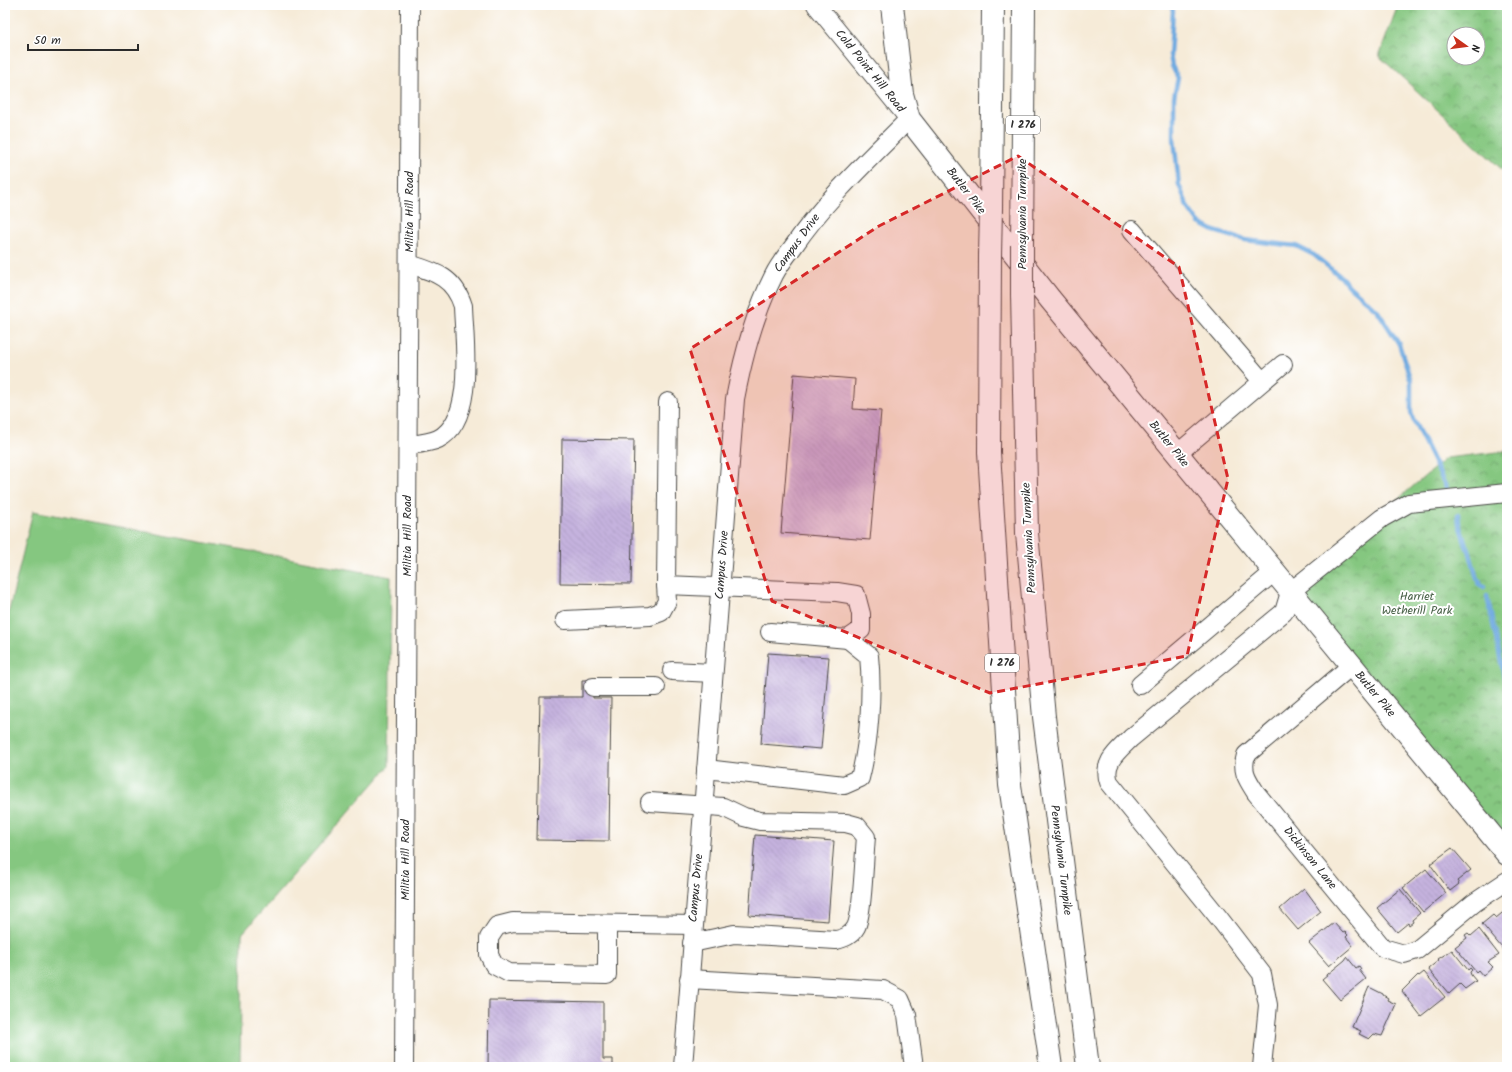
<svg xmlns="http://www.w3.org/2000/svg" width="1512" height="1072" viewBox="0 0 1512 1072" font-family="Kalam,sans-serif">
	<style>
		.green { fill: #85c780; stroke: #587956 }
		.park { fill: url(#park-crowns); stroke: #587956; fill-rule: evenodd }
		.lines { fill: none; stroke-linecap: round; stroke-linejoin: round }
		.stream { stroke: #70aae0; stroke-width: 4.5 }
		.building { fill: url(#building-back-hatch) }
		.minor-casing { stroke: #494845; stroke-width: 20 }
		.major-casing { stroke: #494845; stroke-width: 24 }
		.highway-casing { stroke: #494845; stroke-width: 24 }
		.minor { stroke: #fff; stroke-width: 18 }
		.major { stroke: #fff; stroke-width: 22 }
		.highway { stroke: #fff; stroke-width: 22 }
		.highway-bridge-casing { stroke: #494845; stroke-width: 24; stroke-linecap: butt }
		.highway-bridge { stroke: #fff; stroke-width: 22 }
		.marked { fill: #d62828; fill-opacity: 0.2; stroke: #d62828; stroke-width: 3; stroke-dasharray: 8 5; stroke-linejoin: round }
		.labels { text-anchor: middle; dominant-baseline: central; stroke-width: 4; stroke-linejoin: round; paint-order: stroke }
		.shield { fill: #fff; stroke: #6b6b6b; stroke-width: 1 }
		.shield-label { font-size: 11px; font-weight: bold; fill: #2b2b2b }
		.street-label { font-size: 12px; fill: #2b2b2b; stroke: #fff }
		.park-label { font-size: 12px; fill: #4a6249; stroke: #fff }
	</style>
	<defs>
		<pattern id="park-crowns" width="20" height="18" patternUnits="userSpaceOnUse"><rect width="20" height="18" fill="#85c780"/><path d="M2 6a3 3 0 1 1 6 0M12 15a3 3 0 1 1 6 0" fill="none" stroke="#6da269"/></pattern>
		<pattern id="building-back-hatch" width="6" height="6" patternUnits="userSpaceOnUse"><rect width="6" height="6" fill="#c5b2de"/><path d="M-1 5l2 2M0 0l6 6M5-1l2 2" fill="none" stroke="#a999bf"/></pattern>
	</defs>
	<rect width="100%" height="100%" fill="#fff"/>
	<filter id="ink" filterUnits="userSpaceOnUse"><feTurbulence type="fractalNoise" baseFrequency=".025" numOctaves="2"/><feDisplacementMap in="SourceGraphic" scale="8" xChannelSelector="R" yChannelSelector="G"/><feConvolveMatrix kernelMatrix="1 2 1 2 8 2 1 2 1" color-interpolation-filters="sRGB"/></filter>
	<filter id="wash" filterUnits="userSpaceOnUse"><feTurbulence type="fractalNoise" baseFrequency=".012" numOctaves="4" result="noise"/><feDisplacementMap in="SourceGraphic" scale="16" xChannelSelector="R" yChannelSelector="G"/><feGaussianBlur stdDeviation="0.9" result="paint"/><feColorMatrix in="noise" values="0 0 0 0 0 0 0 0 0 0 0 0 0 0 0 0 0 1.4 0 .05"/><feComposite in="paint" operator="in"/></filter>
	<g filter="url(#wash)">
		<rect width="100%" height="100%" fill="#f6ebd8"/>
		<polygon class="green" points="33,511 391,577 389,766 242,934 240,1067 5,1067 5,627"/>
		<g class="park">
			<path d="M 1398,5 L 1507,5 L 1507,174 L 1379,56 ZM 1454,34 L 1478,34 L 1478,58 L 1454,58 Z"/>
			<polygon points="1507,451 1507,854 1290,592 1446,458"/>
		</g>
		<g class="lines">
			<g class="stream">
				<polyline points="1171,5 1173,11 1170,55 1172,66 1178,78 1174,97 1174,139 1179,185 1186,202 1186,205 1199,223 1214,231 1245,240 1296,246 1314,255 1341,277 1350,287 1377,310 1399,344 1411,381 1411,412 1413,419 1447,489"/>
				<polyline points="1458,514 1459,524 1467,548 1469,550 1477,579 1480,581 1479,584 1484,587"/>
				<polyline points="1487,596 1505,681 1507,683"/>
			</g>
		</g>
		<g id="blocks">
			<g class="building">
				<polygon points="794,374 855,379 853,409 881,411 870,540 781,533"/>
				<polygon points="562,439 634,440 631,584 560,583"/>
				<polygon points="768,653 829,657 821,749 761,744"/>
				<polygon points="582,680 593,680 593,698 611,698 609,841 537,840 540,697 582,697"/>
				<polygon points="755,835 834,841 828,921 749,915"/>
				<polygon points="1452,848 1471,870 1457,881 1459,884 1450,891 1430,864"/>
				<polygon points="1426,869 1446,893 1423,912 1403,888"/>
				<polygon points="1304,888 1321,911 1298,930 1280,909"/>
				<polygon points="1400,889 1420,913 1412,920 1413,922 1409,925 1408,923 1397,932 1377,908"/>
				<polygon points="1507,909 1507,954 1482,924 1493,915 1496,918"/>
				<polygon points="1334,923 1343,933 1345,932 1348,935 1346,937 1353,946 1329,966 1309,943"/>
				<polygon points="1479,929 1499,955 1488,962 1493,967 1483,976 1478,970 1476,972 1455,947 1467,938 1465,935 1468,933 1471,936"/>
				<polygon points="1452,950 1468,970 1470,968 1472,970 1470,972 1471,975 1476,981 1465,989 1460,984 1449,994 1428,969 1439,960 1438,959"/>
				<polygon points="1347,957 1356,968 1359,966 1361,969 1359,970 1366,979 1340,1000 1322,979 1345,960"/>
				<polygon points="1424,972 1445,997 1421,1016 1402,991 1418,975 1419,976"/>
				<polygon points="1369,987 1383,994 1383,995 1388,998 1387,1000 1396,1004 1382,1036 1374,1034 1369,1039 1359,1034 1361,1031 1352,1027"/>
				<polygon points="489,1000 603,1002 603,1059 613,1059 613,1067 488,1067"/>
			</g>
		</g>
	</g>
	<g filter="url(#ink)">
		<use href="#blocks" fill-opacity="0" stroke="#494845" stroke-width="1"/>
		<g class="lines">
			<g class="minor-casing">
				<g id="minor">
					<polyline points="1132,230 1262,381"/>
					<path d="M 668,402 L 666,585 L 837,592 L 856,595 L 861,614 L 861,630 L 848,639 L 869,656 C 873,692 869,743 860,778 L 844,785 L 706,769"/>
					<path d="M 408,445 C 417,444 430,443 438,439 C 476,420 464,341 463,306 C 454,277 435,272 409,264"/>
					<polyline points="1177,454 1283,364"/>
					<polyline points="565,620 650,616 661,612 667,601 666,585"/>
					<polyline points="770,632 848,639"/>
					<path d="M 1351,666 L 1246,755 C 1241,771 1247,779 1256,793 L 1383,948 L 1404,954 L 1417,950 L 1474,903 L 1507,881"/>
					<polyline points="672,671 713,673"/>
					<polyline points="1140,685 1274,572"/>
					<polyline points="593,687 656,687"/>
					<path d="M 650,802 L 723,807 L 744,817 L 760,821 L 846,823 L 857,826 L 866,837 C 864,856 863,913 856,927 C 851,936 844,938 836,940 L 734,934 L 692,943"/>
					<polyline points="607,924 607,975 509,973 494,965 489,955 489,938 497,926 513,922 693,925"/>
					<polyline points="689,979 883,990 900,999 907,1015 914,1067"/>
					<polyline points="404,1067 410,5"/>
					<path d="M 683,1067 L 735,399 C 743,357 754,314 774,275 C 779,265 786,256 793,247 C 825,200 868,160 909,119 L 816,5"/>
					<path d="M 1262,1067 L 1268,1005 L 1262,974 L 1219,918 L 1109,782 C 1102,762 1118,751 1131,738 L 1284,612 L 1290,592 L 1382,518 L 1409,503 L 1507,493"/>
				</g>
			</g>
			<g class="major-casing">
				<polyline id="major" points="892,5 902,94 909,119 1050,299 1507,854"/>
			</g>
			<g class="highway-casing">
				<g id="highway">
					<polyline points="991,208 993,5"/>
					<polyline points="1022,245 1024,5"/>
					<polyline points="990,256 989,452 1010,785 1051,1067"/>
					<polyline points="1022,294 1027,533 1044,717 1088,1067"/>
				</g>
			</g>
			<use href="#minor" class="minor"/>
			<use href="#major" class="major"/>
			<use href="#highway" class="highway"/>
			<g class="highway-bridge-casing">
				<g id="highway-bridge">
					<polyline points="1022,245 1022,294"/>
					<polyline points="990,256 991,208"/>
				</g>
			</g>
			<use href="#highway-bridge" class="highway-bridge"/>
		</g>
	</g>
	<path class="marked" d="M 1018,156 L 1179,267 L 1228,479 L 1187,656 L 990,693 L 772,601 L 690,349 L 879,226 Z"/>
	<g class="labels">
		<g class="shield">
			<rect x="1006" y="116" width="34" height="18" rx="3"/>
			<rect x="985" y="654" width="34" height="18" rx="3"/>
		</g>
		<g class="shield-label">
			<text x="1023" y="125">I 276</text>
			<text x="1002" y="663">I 276</text>
		</g>
		<g class="street-label">
			<text transform="translate(870 71) rotate(51)">Cold Point Hill Road</text>
			<text transform="translate(966 191) rotate(52)">Butler Pike</text>
			<text transform="translate(409 212) rotate(-90)">Militia Hill Road</text>
			<text transform="translate(1022 214) rotate(-90)">Pennsylvania Turnpike</text>
			<text transform="translate(797 243) rotate(-54)">Campus Drive</text>
			<text transform="translate(1169 444) rotate(51)">Butler Pike</text>
			<text transform="translate(407 536) rotate(-90)">Militia Hill Road</text>
			<text transform="translate(1029 538) rotate(-93)">Pennsylvania Turnpike</text>
			<text transform="translate(722 565) rotate(-86)">Campus Drive</text>
			<text transform="translate(1375 694) rotate(50)">Butler Pike</text>
			<text transform="translate(1310 858) rotate(51)">Dickinson Lane</text>
			<text transform="translate(405 860) rotate(-90)">Militia Hill Road</text>
			<text transform="translate(1061 860) rotate(83)">Pennsylvania Turnpike</text>
			<text transform="translate(696 888) rotate(-85)">Campus Drive</text>
		</g>
		<g class="park-label">
			<text x="1417" y="596">Harriet<tspan x="1417" dy="14">Wetherill Park</tspan></text>
		</g>
	</g>
	<rect width="1512" height="1072" fill="none" stroke="#fff" stroke-width="20"/>
	<g transform="translate(1466 46) rotate(104)"><circle r="19" fill="#ffffff" stroke="#aaaaaa"/>
	<path d="M0-3L7 15L0 10L-7 15Z" fill="#c8321e"/>
	<text y="-6" font-size="11" font-weight="bold" text-anchor="middle" fill="#2b2b2b">N</text>
	</g>
	<path d="M28 44v6h110v-6" fill="none" stroke="#2b2b2b" stroke-width="2"/>
	<text x="34" y="44" font-size="12" fill="#2b2b2b" stroke="#ffffff" stroke-width="3" paint-order="stroke">50 m</text>
</svg>
